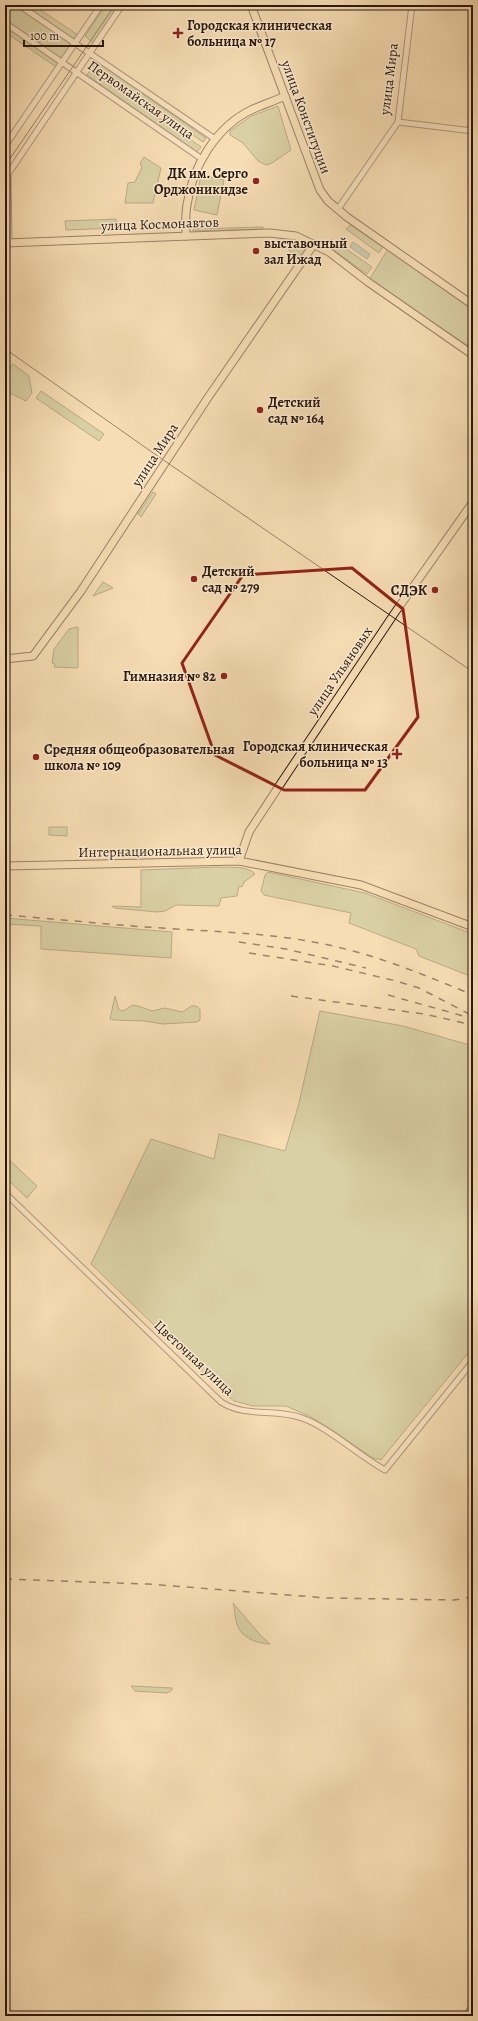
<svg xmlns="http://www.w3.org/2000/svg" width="478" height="2021" viewBox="0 0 478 2021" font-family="Alegreya,serif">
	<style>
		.green { fill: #b6c292; stroke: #706c50 }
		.water { fill: #9dbbb0; stroke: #6f796f }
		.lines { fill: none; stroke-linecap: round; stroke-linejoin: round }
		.minor-casing { stroke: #5e4838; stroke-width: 7 }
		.major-casing { stroke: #2b170e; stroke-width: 9 }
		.minor { stroke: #fae9ce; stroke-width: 5 }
		.major { stroke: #f7ddb4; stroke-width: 7 }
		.tram { stroke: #2b170e; stroke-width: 1 }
		.rail { stroke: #2b170e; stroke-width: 1.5; stroke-dasharray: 7 7; stroke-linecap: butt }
		.marked { fill: none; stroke: #8f2418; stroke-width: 3; stroke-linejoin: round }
		.poi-dot { fill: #8f2418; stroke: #fae9ce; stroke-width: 1.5 }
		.labels { text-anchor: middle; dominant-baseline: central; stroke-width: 3; stroke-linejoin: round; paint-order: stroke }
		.poi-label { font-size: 14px; font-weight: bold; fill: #2b170e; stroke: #fae9ce; text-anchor: start }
		.street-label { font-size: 14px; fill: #2b170e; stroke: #fae9ce }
	</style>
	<rect width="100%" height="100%" fill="#f7ddb4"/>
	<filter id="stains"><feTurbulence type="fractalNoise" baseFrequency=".005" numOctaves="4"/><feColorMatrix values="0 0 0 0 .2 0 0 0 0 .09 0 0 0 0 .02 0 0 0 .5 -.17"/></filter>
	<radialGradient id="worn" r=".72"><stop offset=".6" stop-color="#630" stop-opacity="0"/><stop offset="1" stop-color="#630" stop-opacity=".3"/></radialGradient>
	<g class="green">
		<polygon points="5,5 33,5 78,35 56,67 5,32"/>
		<polygon points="106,5 119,5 93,43 85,36"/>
		<polygon points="96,61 206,138 203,142 93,66"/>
		<polygon points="90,70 201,147 197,152 87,75"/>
		<polygon points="278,106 291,150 272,163 266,165 258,161 243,143 230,135 230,131 251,116"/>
		<polygon points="144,157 161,168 153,203 125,203 128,183 135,182 142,167 140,163"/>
		<polygon points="201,175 224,180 217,215 194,210"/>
		<polygon points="116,219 117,228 66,230 65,221"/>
		<polygon points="351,225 383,247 379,253 346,229"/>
		<polygon points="263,227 263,229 193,231 193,229"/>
		<polygon points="284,237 310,244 304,254 298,258 278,240"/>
		<polygon points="332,239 372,267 367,274 326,245"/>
		<polygon points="388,249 473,308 473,349 369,280"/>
		<polygon points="13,364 29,376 32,393 26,401 8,392 9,385 5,382 5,374"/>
		<polygon points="41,391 104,434 99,441 36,398"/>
		<polygon points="153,492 156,494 141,517 138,514"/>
		<polygon points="103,582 113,588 93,596"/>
		<polygon points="78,627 78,668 54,667 55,664 52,663 54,649 69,629"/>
		<polygon points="49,827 67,827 67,836 49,835"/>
		<path d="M 217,867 C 229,868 247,865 255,874 L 244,882 L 242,887 L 239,886 L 237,896 L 221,898 L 219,906 L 176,905 L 165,911 L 157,912 L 114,908 L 112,906 L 141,907 L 141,870 Z"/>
		<polygon points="268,872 365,893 473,934 473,972 470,976 419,956 416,949 349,923 351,913 264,895 261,891 265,875"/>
		<polygon points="5,918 172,932 171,958 41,949 41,926 5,924"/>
		<path d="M 115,996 L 119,1010 L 123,1011 L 133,1005 L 138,1006 L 152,1011 L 165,1008 L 182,1012 C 190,1008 192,1002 200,1009 L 200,1020 L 197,1022 L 163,1024 L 145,1021 L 114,1020 L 110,1019 Z"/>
		<polygon points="320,1011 403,1026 473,1046 473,1347 381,1460 371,1457 341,1436 311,1417 286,1406 253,1406 234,1401 221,1390 91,1264 151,1139 214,1159 219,1134 285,1151 298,1107"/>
		<polygon points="5,1156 37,1186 27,1198 5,1177"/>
		<path d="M 233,1603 L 261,1636 L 270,1644 C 259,1644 245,1639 239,1629 C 235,1622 235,1610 233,1603 Z"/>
		<polygon points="131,1686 172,1688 172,1690 167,1693 135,1691"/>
	</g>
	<polygon class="water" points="353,242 370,254 367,259 350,247"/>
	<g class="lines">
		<g class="minor-casing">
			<g id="minor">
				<polyline points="19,5 215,139"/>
				<polyline points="5,23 202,159"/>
				<polyline points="398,122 473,131"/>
				<polyline points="5,146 101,5"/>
				<polyline points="338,209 398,122 412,5"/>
				<polyline points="9,243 8,174 122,5"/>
				<path d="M 5,1193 L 221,1402 C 246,1418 275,1408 302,1418 C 328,1427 358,1455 385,1470 L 473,1361"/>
			</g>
		</g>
		<g class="major-casing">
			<g id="major">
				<polyline points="251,5 320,190 328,201 347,217 473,305"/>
				<path d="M 186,236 C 186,226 185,215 187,205 C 192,167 216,127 251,110 C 262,105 274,101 285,96"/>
				<polyline points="5,243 270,233 296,236 329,252 368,282 473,355"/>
				<polyline points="5,659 33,656 81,591 207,399 314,244"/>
				<polyline points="239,861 249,832 281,783 394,614 473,502"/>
				<polyline points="5,866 239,861 361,885 473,927"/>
				<polyline points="467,2016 473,2007"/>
			</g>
		</g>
		<use href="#minor" class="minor"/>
		<use href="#major" class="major"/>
		<g class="tram">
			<polyline points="5,166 115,5"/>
			<polyline points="5,344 11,353 159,457 473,672"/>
		</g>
		<g class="rail">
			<path d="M 5,915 C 57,919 110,925 162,928 C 220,932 276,933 333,946 C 382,957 427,976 473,995"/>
			<polyline points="239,942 286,949 366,968"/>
			<polyline points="249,953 333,966 396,981 419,988 473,1016"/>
			<polyline points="388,995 467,1017"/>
			<polyline points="291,996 424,1014 473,1025"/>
			<polyline points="5,1579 148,1584 327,1598 454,1600 473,1597"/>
		</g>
	</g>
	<path d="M0 0H478V2021H0ZM 352,568 L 403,609 L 418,717 L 365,790 L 284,790 L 215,755 L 182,663 L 243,575 Z" fill="#f7ddb4" fill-opacity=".55" fill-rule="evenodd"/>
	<path class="marked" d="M 352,568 L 403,609 L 418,717 L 365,790 L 284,790 L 215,755 L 182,663 L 243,575 Z"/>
	<g class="poi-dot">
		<path d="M176 27h4v4h4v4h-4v4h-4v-4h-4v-4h4z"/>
		<circle cx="256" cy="181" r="4"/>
		<circle cx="256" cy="251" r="4"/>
		<circle cx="260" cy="410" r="4"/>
		<circle cx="194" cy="579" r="4"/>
		<circle cx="435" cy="590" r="4"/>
		<circle cx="224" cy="676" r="4"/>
		<path d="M395 748h4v4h4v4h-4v4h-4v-4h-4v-4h4z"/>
		<circle cx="36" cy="757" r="4"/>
	</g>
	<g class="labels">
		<g class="poi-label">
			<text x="187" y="25">Городская клиническая<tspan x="187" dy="16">больница № 17</tspan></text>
			<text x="248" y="173" text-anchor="end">ДК им. Серго<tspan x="248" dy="16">Орджоникидзе</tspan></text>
			<text x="264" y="243">выставочный<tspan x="264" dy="16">зал Ижад</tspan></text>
			<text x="268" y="402">Детский<tspan x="268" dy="16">сад № 164</tspan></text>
			<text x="202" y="571">Детский<tspan x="202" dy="16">сад № 279</tspan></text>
			<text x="427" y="590" text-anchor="end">СДЭК</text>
			<text x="216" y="676" text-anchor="end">Гимназия № 82</text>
			<text x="388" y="746" text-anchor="end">Городская клиническая<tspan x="388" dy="16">больница № 13</tspan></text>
			<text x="44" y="749">Средняя общеобразовательная<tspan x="44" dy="16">школа № 109</tspan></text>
		</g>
		<g class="street-label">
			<text transform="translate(389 79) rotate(-83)">улица Мира</text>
			<text transform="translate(141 100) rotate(35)">Первомайская улица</text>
			<text transform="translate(306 117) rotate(70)">улица Конституции</text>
			<text transform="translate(160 224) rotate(-2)">улица Космонавтов</text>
			<text transform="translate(155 455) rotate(-57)">улица Мира</text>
			<text transform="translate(340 671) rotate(-56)">улица Ульяновых</text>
			<text transform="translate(160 851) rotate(-1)">Интернациональная улица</text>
			<text transform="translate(194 1358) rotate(43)">Цветочная улица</text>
		</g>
	</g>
	<rect width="478" height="2021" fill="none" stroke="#f7ddb4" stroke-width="20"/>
	<rect x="6" y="6" width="466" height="2009" fill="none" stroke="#2b170e" stroke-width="2"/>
	<rect x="10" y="10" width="458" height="2001" fill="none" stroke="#2b170e"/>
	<path d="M24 40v6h79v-6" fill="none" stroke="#2b170e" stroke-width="2"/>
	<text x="30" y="40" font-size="12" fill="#2b170e" stroke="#fae9ce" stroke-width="3" paint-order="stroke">100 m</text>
	<rect width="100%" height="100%" filter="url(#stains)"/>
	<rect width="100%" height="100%" fill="url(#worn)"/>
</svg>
